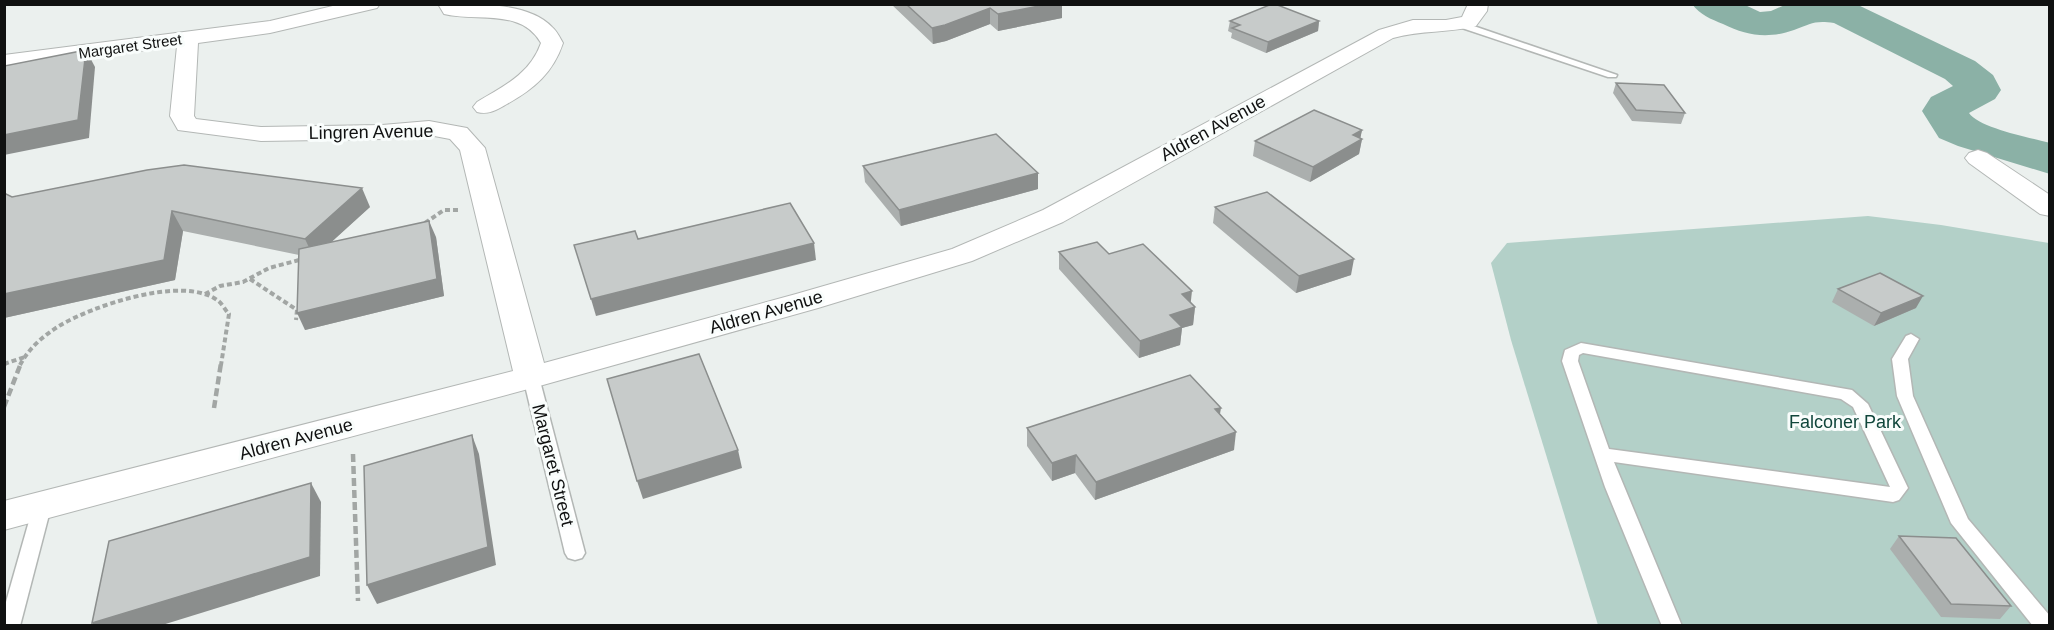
<svg xmlns="http://www.w3.org/2000/svg" width="2054" height="630" viewBox="0 0 2054 630" font-family="Helvetica,sans-serif">
	<style>
		.green { fill: #b3d0c8 }
		.lines { fill: none; stroke-linecap: round; stroke-linejoin: round }
		.river { fill: #8bb1a6; fill-rule: evenodd }
		.service-casing { stroke: #b3b7b5; stroke-width: 3 }
		.minor-casing { stroke: #b3b7b5; stroke-width: 2 }
		.path-far1 { stroke: #a2a6a4; stroke-width: 4; stroke-dasharray: 5 3; stroke-linecap: butt }
		.path { stroke: #a2a6a4; stroke-width: 4.5; stroke-dasharray: 8 4; stroke-linecap: butt }
		.service { fill: #fff; fill-rule: evenodd }
		.minor { fill: #fff; fill-rule: evenodd }
		.wall { fill: #abafae }
		.shaded-wall { fill: #8b8e8d }
		.building { fill: #c7cbca; stroke: #8b8e8d; stroke-width: 1.5 }
		.labels { text-anchor: middle; dominant-baseline: central; stroke-width: 6; stroke-linejoin: round; paint-order: stroke }
		.far-street-label { font-size: 15px; fill: #101111; stroke: #f9fdfc }
		.street-label { font-size: 18px; fill: #101111; stroke: #f9fdfc }
		.park-label { font-size: 18px; fill: #10463b; stroke: #f9fdfc }
	</style>
	<rect width="100%" height="100%" fill="#ebf0ee"/>
	<polygon class="green" points="1868,216 1941,225 2049,243 2049,625 1598,625 1511,340 1491,263 1507,243"/>
	<g class="lines">
		<path class="river" d="M 1692,4 L 1743,4 L 1760,12 L 1771,11 L 1787,4 L 1858,5 L 1975,61 L 1993,75 L 2001,90 L 1995,99 L 1969,113 C 1979,128 2031,138 2050,143 L 2050,174 L 1958,146 L 1939,138 L 1922,111 L 1931,97 L 1953,86 L 1945,79 L 1834,23 C 1814,20 1811,24 1794,30 C 1768,39 1747,36 1723,24 C 1711,19 1700,15 1692,4 Z"/>
		<g class="service-casing">
			<g id="service">
				<polygon points="1456,22 1462,22 1617,75 1616,77 1608,77 1456,26"/>
				<polygon points="1911,334 1919,339 1908,359 1913,396 1968,519 2050,616 2050,626 2033,626 1951,523 1897,396 1892,359 1906,336"/>
				<path d="M 1581,343 L 1852,390 L 1868,404 L 1908,488 L 1899,500 L 1893,502 L 1614,462 L 1682,626 L 1662,626 L 1605,487 L 1562,361 L 1565,350 ZM 1583,353 L 1841,399 L 1853,407 L 1890,487 L 1609,449 L 1578,361 L 1579,355 Z"/>
				<polygon points="531,372 537,373 539,377 585,553 582,558 575,560 568,558 565,553 523,377 525,373"/>
				<polygon points="42,500 48,502 51,507 20,626 4,626 4,609 33,507 36,502"/>
			</g>
		</g>
		<g class="minor-casing">
			<g id="minor">
				<path d="M 341,4 L 380,4 L 377,8 L 270,33 L 198,43 L 194,116 L 196,119 L 261,127 L 382,125 L 429,121 L 467,128 L 485,148 L 544,363 L 796,294 L 952,249 L 1043,210 L 1379,30 L 1413,20 L 1446,20 L 1462,17 L 1468,4 L 1488,4 L 1487,11 L 1476,26 C 1449,33 1421,30 1393,38 L 1063,222 L 972,261 L 818,308 L 543,385 L 4,530 L 4,501 L 513,371 L 460,150 L 450,139 L 429,135 L 382,139 L 261,141 L 178,130 L 170,116 L 177,46 L 4,69 L 4,55 L 270,21 Z"/>
				<path d="M 438,4 C 471,4 528,1 552,27 C 557,31 560,38 563,43 C 553,73 534,89 507,104 C 496,110 489,115 477,112 L 473,107 L 477,102 C 504,86 530,74 541,43 C 521,8 477,22 444,14 Z"/>
				<polygon points="1978,150 1987,153 2050,195 2050,216 2040,214 1969,163 1965,158 1969,153"/>
			</g>
		</g>
		<g class="path-far1">
			<polyline points="425,223 444,210 458,210"/>
			<polyline points="250,279 297,310 296,320"/>
			<polyline points="205,294 220,286 243,282 269,268 303,259"/>
			<polyline points="4,364 25,357"/>
			<path d="M 20,365 C 29,348 43,336 59,326 C 92,306 182,275 217,300 C 222,303 225,310 229,314 L 221,365"/>
		</g>
		<g class="path">
			<polyline points="4,364 6,363"/>
			<polyline points="4,407 21,363"/>
			<polyline points="214,408 221,363"/>
			<polyline points="353,454 358,601"/>
		</g>
		<use href="#service" class="service"/>
		<use href="#minor" class="minor"/>
	</g>
	<g class="wall">
		<polygon points="891,4 1062,4 1062,18 998,31 990,24 946,41 933,44"/>
		<polygon points="1230,21 1319,21 1318,31 1266,53 1231,38 1232,33 1228,31"/>
		<polygon points="1616,83 1685,113 1681,124 1632,121 1613,93"/>
		<polygon points="1362,130 1360,138 1362,139 1359,154 1310,182 1253,156 1255,141"/>
		<polygon points="863,166 1038,173 1038,189 901,226 865,182"/>
		<polygon points="4,193 12,197 370,207 331,242 436,237 444,296 305,330 299,255 183,231 175,280 4,318"/>
		<polygon points="1215,207 1351,275 1296,293 1213,223"/>
		<polygon points="1059,252 1109,254 1190,303 1195,307 1193,325 1182,328 1180,345 1139,358 1059,269"/>
		<polygon points="1838,289 1916,308 1874,326 1832,302"/>
		<polygon points="1220,414 1234,450 1095,500 1075,473 1052,481 1027,446 1027,428"/>
		<polygon points="1899,536 2011,606 2000,619 1941,617 1890,549"/>
	</g>
	<g class="shaded-wall">
		<polygon points="1049,4 1062,4 1062,18 998,31 998,14"/>
		<polygon points="990,8 990,24 946,41 933,44 932,28"/>
		<polygon points="1319,21 1318,31 1266,53 1268,42"/>
		<polygon points="86,50 95,67 89,138 4,155 4,135"/>
		<polygon points="1362,130 1360,140 1362,139 1359,154 1310,182 1313,167 1353,135"/>
		<polygon points="1038,173 1038,189 901,226 899,210"/>
		<polygon points="362,188 370,207 314,258 305,239"/>
		<polygon points="172,211 183,231 175,280 4,318 4,294"/>
		<polygon points="429,221 436,237 444,296 305,330 297,313"/>
		<polygon points="814,243 816,260 596,316 591,299"/>
		<polygon points="1354,259 1351,275 1296,293 1299,276"/>
		<polygon points="1192,291 1190,309 1182,294"/>
		<polygon points="1923,296 1916,308 1874,326 1881,313"/>
		<polygon points="1195,307 1193,325 1182,328 1180,345 1139,358 1140,341 1170,315"/>
		<polygon points="1221,408 1218,426 1215,409"/>
		<polygon points="1236,432 1234,450 1095,500 1096,482"/>
		<polygon points="472,435 479,454 496,565 377,604 367,585"/>
		<polygon points="738,450 742,468 643,499 637,481"/>
		<polygon points="1076,455 1075,473 1052,481 1052,463"/>
		<polygon points="311,483 321,502 320,576 159,626 94,626 92,623"/>
	</g>
	<g class="building">
		<polygon points="906,4 1049,4 998,14 990,8 945,25 932,28"/>
		<polygon points="1272,4 1275,4 1319,21 1268,42 1232,28 1240,25 1230,21"/>
		<polygon points="86,50 78,120 4,135 4,66"/>
		<polygon points="1616,83 1664,85 1685,113 1636,110"/>
		<polygon points="1314,110 1362,130 1353,135 1362,139 1313,167 1255,141"/>
		<polygon points="996,134 1038,173 899,210 863,166"/>
		<polygon points="184,165 362,188 305,239 172,211 164,260 4,294 4,193 12,197 147,170"/>
		<polygon points="1267,192 1354,259 1299,276 1215,207"/>
		<polygon points="790,203 814,243 591,299 574,245 635,231 638,239"/>
		<polygon points="429,221 437,279 297,313 299,249"/>
		<polygon points="1097,242 1109,254 1143,244 1192,291 1182,294 1195,307 1170,315 1182,327 1140,341 1059,252"/>
		<polygon points="1880,273 1923,296 1881,313 1838,289"/>
		<polygon points="699,354 738,450 637,481 607,379"/>
		<polygon points="1190,375 1221,408 1215,409 1236,432 1096,482 1076,455 1052,463 1027,428"/>
		<polygon points="472,435 488,547 367,585 364,466"/>
		<polygon points="311,483 310,557 92,623 109,541"/>
		<polygon points="1899,536 1956,538 2011,606 1951,604"/>
	</g>
	<g class="labels">
		<g class="far-street-label">
			<text transform="translate(130 46) rotate(-8)">Margaret Street</text>
		</g>
		<g class="street-label">
			<text transform="translate(1213 128) rotate(-29)">Aldren Avenue</text>
			<text transform="translate(371 132) rotate(-1)">Lingren Avenue</text>
			<text transform="translate(766 312) rotate(-16)">Aldren Avenue</text>
			<text transform="translate(296 439) rotate(-15)">Aldren Avenue</text>
			<text transform="translate(553 465) rotate(76)">Margaret Street</text>
		</g>
		<g class="park-label">
			<text x="1845" y="422">Falconer Park</text>
		</g>
	</g>
	<rect width="2054" height="630" fill="none" stroke="#101111" stroke-width="12"/>
</svg>
